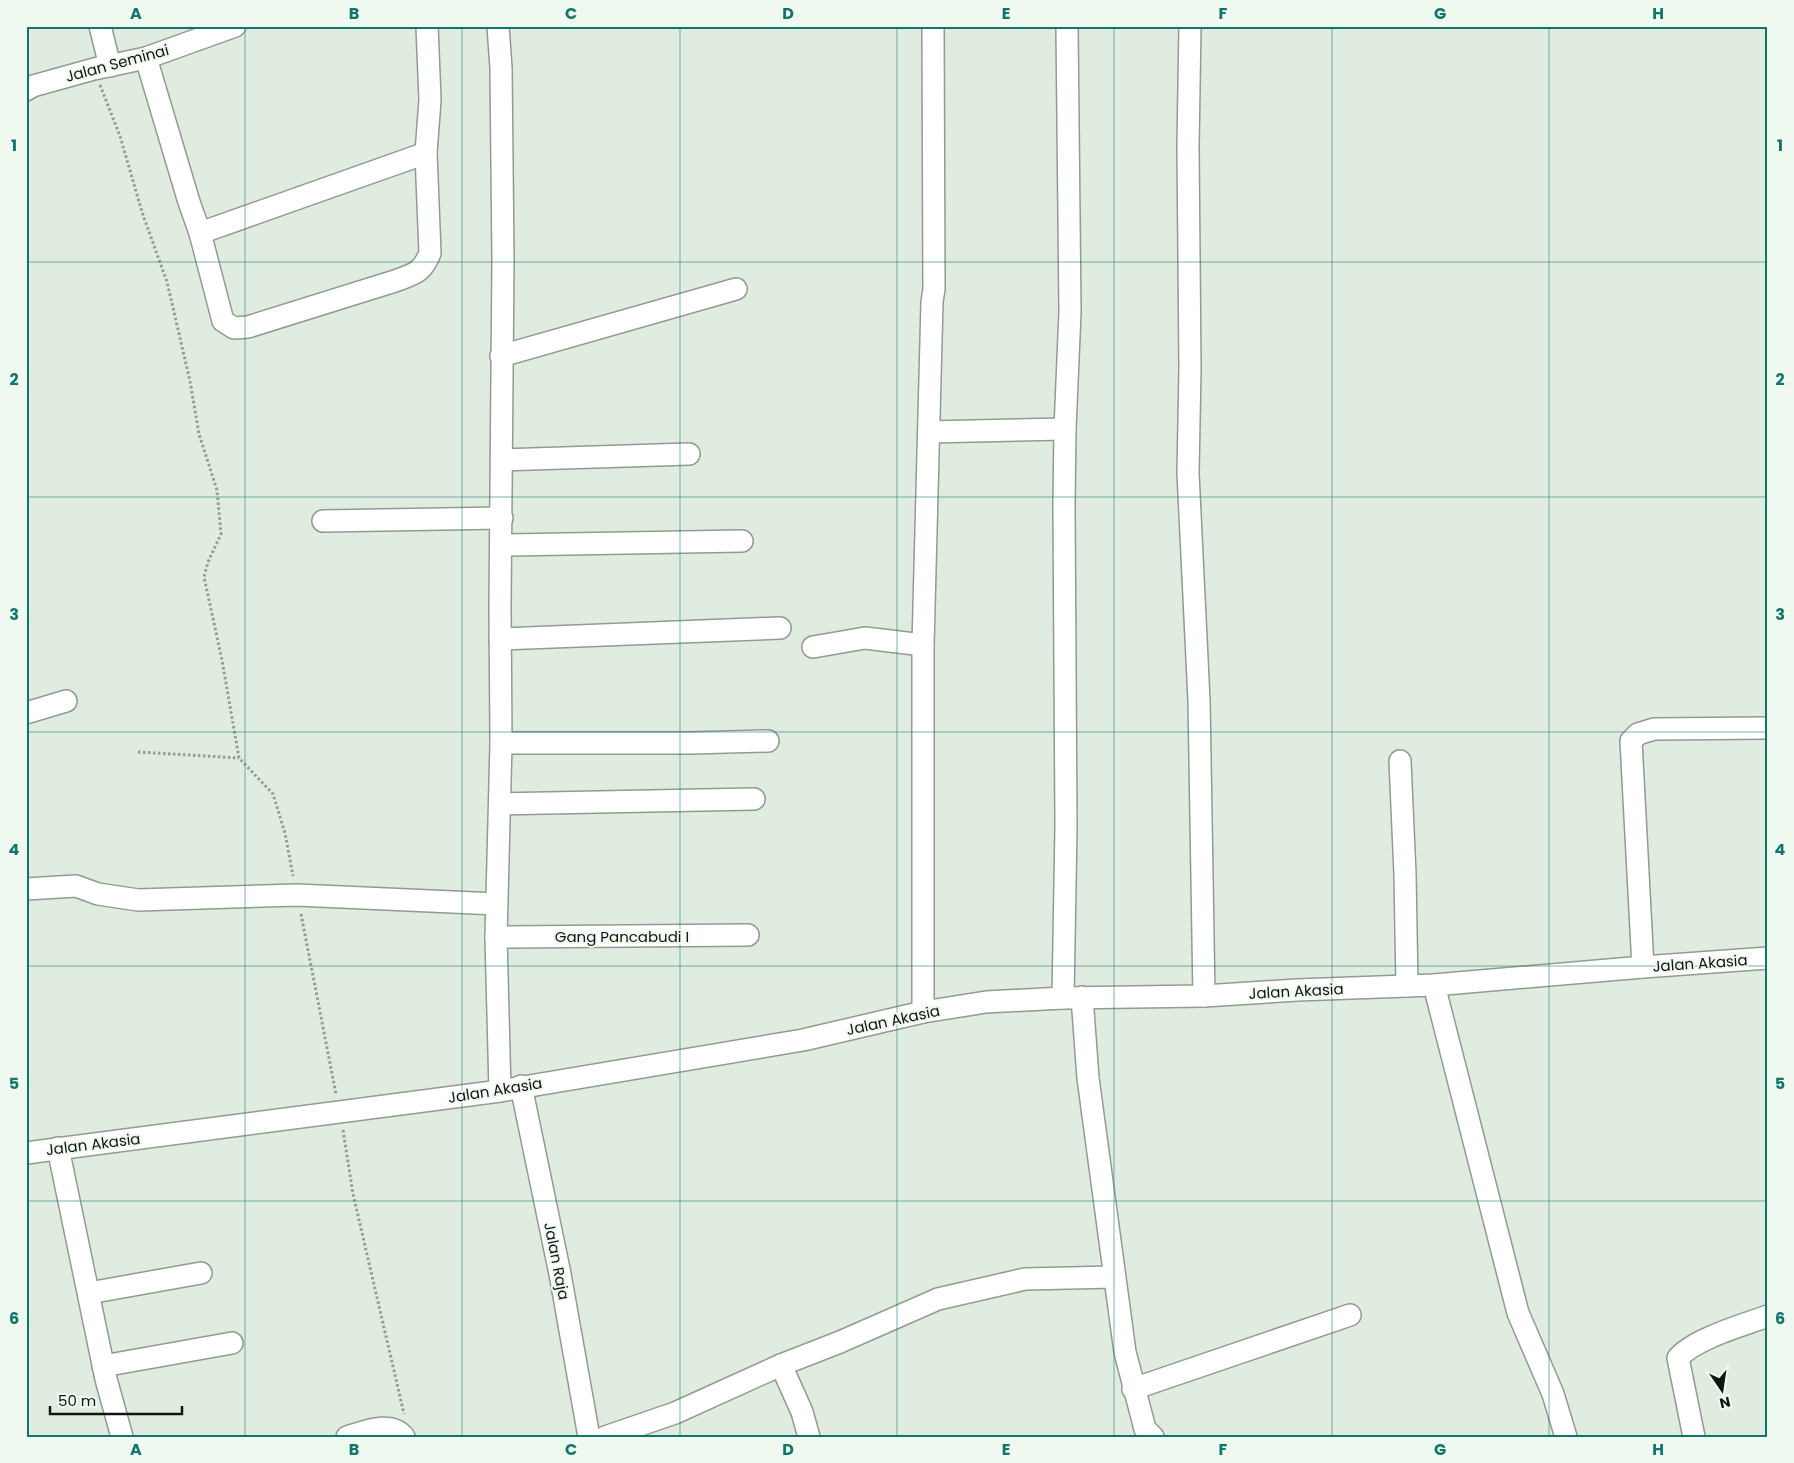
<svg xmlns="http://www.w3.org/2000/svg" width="1794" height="1463" viewBox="0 0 1794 1463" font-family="Poppins,sans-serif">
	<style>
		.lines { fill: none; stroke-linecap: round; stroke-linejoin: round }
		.minor-casing { stroke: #919b91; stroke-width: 24 }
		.path { stroke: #949c94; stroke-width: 3; stroke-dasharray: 2.5 2.5; stroke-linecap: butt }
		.minor { stroke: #fff; stroke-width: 21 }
		.grid { fill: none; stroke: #0f766e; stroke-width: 1; stroke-opacity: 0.55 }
		.labels { text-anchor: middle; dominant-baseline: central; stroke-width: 4; stroke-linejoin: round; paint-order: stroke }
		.street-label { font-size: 15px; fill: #111511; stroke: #eff9ef }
		.neatline { fill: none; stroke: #0f766e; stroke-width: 2 }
		.grid-label { font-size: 16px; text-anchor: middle; font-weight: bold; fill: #0f766e }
	</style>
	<rect width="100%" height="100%" fill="#e1ece1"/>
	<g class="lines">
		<g class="minor-casing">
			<g id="minor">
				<polyline points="100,26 110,66"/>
				<polyline points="498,26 501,68 503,259 500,606 501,743 496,937 500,1091"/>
				<polyline points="1190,26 1188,146 1190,369 1188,473 1199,700 1204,996"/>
				<path d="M 146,58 L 189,202 L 200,233 L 223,321 L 234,328 L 248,327 L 395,281 C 414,274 422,273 430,253 L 426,153 L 430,100 L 427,26"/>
				<polyline points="26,90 33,86 94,69 146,58 235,26"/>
				<polyline points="200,233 426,153"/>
				<polyline points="501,356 736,289"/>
				<polyline points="929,432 1065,429"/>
				<polyline points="502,460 689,454"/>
				<polyline points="323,521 502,518"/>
				<polyline points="501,545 742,541"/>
				<polyline points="500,639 780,628"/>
				<polyline points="813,647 865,638 923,645"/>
				<polyline points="26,713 66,701"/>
				<polyline points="501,743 690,743 768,741"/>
				<polyline points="1400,761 1405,874 1407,986"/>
				<polyline points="500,804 754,799"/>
				<polyline points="26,889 76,886 98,894 138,900 297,895 497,904"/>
				<polyline points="496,937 748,935"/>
				<polyline points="1643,967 1631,741 1638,734 1654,729 1768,728"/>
				<polyline points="1434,985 1518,1313 1553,1394 1566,1437"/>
				<polyline points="1082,997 1088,1078 1125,1352 1145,1429 1153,1437"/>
				<polyline points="1063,998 1066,826 1064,504 1065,429 1070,312 1067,26"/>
				<polyline points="923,1012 923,645 932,302 934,289 933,26"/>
				<polyline points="521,1086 560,1274 589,1437"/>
				<polyline points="58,1148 106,1379 122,1437"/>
				<polyline points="26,1153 500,1091 803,1040 923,1012 986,1002 1063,998 1204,996 1297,990 1434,985 1643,967 1768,958"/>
				<polyline points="89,1293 201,1273"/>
				<polyline points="781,1365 802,1412 809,1437"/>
				<polyline points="103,1366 232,1343"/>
				<polyline points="1133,1389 1350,1315"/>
				<path d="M 347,1437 C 364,1432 391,1420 404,1437"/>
				<polyline points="605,1437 675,1413 781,1365 840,1342 938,1299 1025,1279 1114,1277"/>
				<path d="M 1694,1437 L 1678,1358 C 1694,1339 1743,1325 1768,1316"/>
			</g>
		</g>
		<g class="path">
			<polyline points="100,85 120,136 142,212 167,282 190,381 199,434 217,490 221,534 208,562 204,577 222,660 239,758 273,794 285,833 293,876"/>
			<polyline points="138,752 239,758"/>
			<polyline points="301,914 336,1094"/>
			<polyline points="343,1130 353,1194 404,1414"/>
		</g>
		<use href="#minor" class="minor"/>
	</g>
	<path class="grid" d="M 245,26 L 245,1437M 462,26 L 462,1437M 680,26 L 680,1437M 897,26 L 897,1437M 1114,26 L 1114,1437M 1332,26 L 1332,1437M 1549,26 L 1549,1437M 26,262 L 1768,262M 26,497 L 1768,497M 26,732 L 1768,732M 26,966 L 1768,966M 26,1201 L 1768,1201"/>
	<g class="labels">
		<g class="street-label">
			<text transform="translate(117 63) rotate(-15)">Jalan Seminai</text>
			<text x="622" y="936">Gang Pancabudi I</text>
			<text transform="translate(1700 963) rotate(-4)">Jalan Akasia</text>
			<text transform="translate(1296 991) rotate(-3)">Jalan Akasia</text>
			<text transform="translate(893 1020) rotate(-12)">Jalan Akasia</text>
			<text transform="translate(495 1090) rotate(-9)">Jalan Akasia</text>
			<text transform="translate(93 1144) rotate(-7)">Jalan Akasia</text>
			<text transform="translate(557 1261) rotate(79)">Jalan Raja</text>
		</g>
	</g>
	<rect width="1794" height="1463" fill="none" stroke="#eff9ef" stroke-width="55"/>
	<g transform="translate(1722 1390) rotate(167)" stroke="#eff9ef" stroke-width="4" paint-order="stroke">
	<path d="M0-4L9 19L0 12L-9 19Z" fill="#111511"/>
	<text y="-8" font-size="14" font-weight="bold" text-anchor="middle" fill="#111511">N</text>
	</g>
	<path d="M50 1406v8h132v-8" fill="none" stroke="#111511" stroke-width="2.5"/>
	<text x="58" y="1406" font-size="15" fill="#111511" stroke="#eff9ef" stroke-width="4" paint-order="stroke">50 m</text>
	<rect x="28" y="28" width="1738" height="1408" class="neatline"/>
	<g class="grid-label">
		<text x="136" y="19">A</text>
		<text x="354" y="19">B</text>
		<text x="571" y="19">C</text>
		<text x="788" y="19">D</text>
		<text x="1006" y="19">E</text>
		<text x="1223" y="19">F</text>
		<text x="1440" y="19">G</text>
		<text x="1658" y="19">H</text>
		<text x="14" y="151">1</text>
		<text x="1780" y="151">1</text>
		<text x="14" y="385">2</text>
		<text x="1780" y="385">2</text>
		<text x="14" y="620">3</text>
		<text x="1780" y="620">3</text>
		<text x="14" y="855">4</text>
		<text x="1780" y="855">4</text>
		<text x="14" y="1089">5</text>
		<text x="1780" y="1089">5</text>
		<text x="14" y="1324">6</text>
		<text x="1780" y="1324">6</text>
		<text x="136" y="1455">A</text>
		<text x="354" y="1455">B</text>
		<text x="571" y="1455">C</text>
		<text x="788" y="1455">D</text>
		<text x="1006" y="1455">E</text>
		<text x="1223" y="1455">F</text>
		<text x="1440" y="1455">G</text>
		<text x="1658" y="1455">H</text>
	</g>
</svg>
